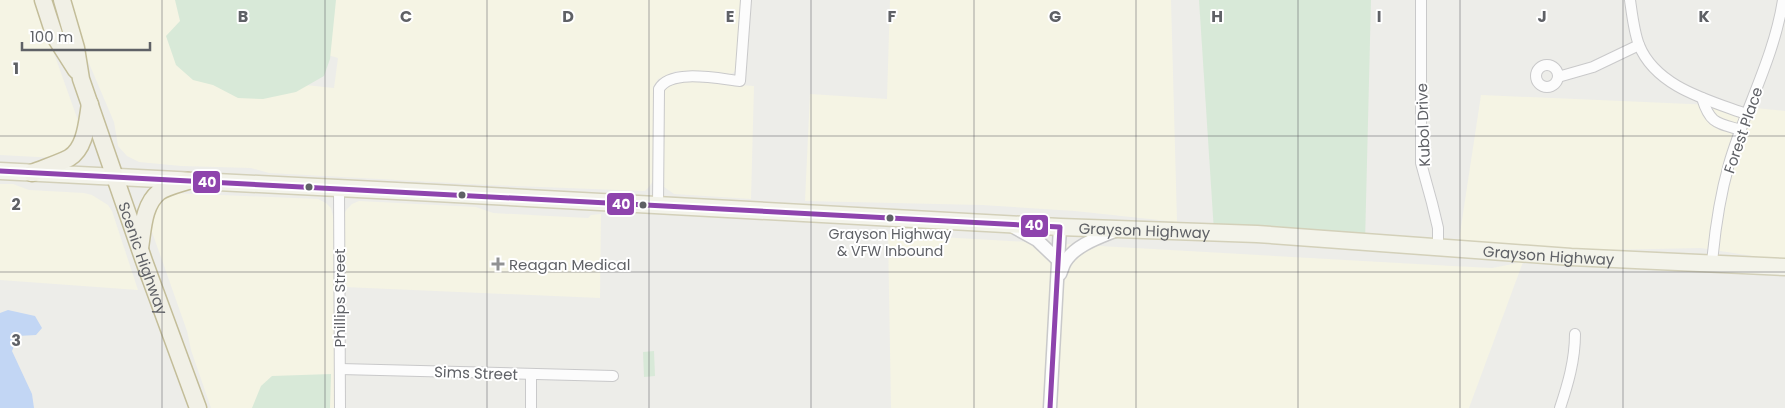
<svg xmlns="http://www.w3.org/2000/svg" width="1785" height="408" viewBox="0 0 1785 408" font-family="Poppins,sans-serif">
	<style>
		.commercial { fill: #f5f4e4 }
		.green { fill: #d8e9d8 }
		.water { fill: #c2d6f4 }
		.lines { fill: none; stroke-linecap: round; stroke-linejoin: round }
		.minor-casing { stroke: #c9c9ca; stroke-width: 12 }
		.tertiary-casing { stroke: #c9c9ca; stroke-width: 15 }
		.primary-casing { stroke: #d3d0b9; stroke-width: 19 }
		.trunk-casing { stroke: #c3bd99; stroke-width: 19 }
		.minor { stroke: #fcfcfc; stroke-width: 10 }
		.tertiary { stroke: #fcfcfc; stroke-width: 12 }
		.primary { stroke: #f3f3ea; stroke-width: 16 }
		.trunk { stroke: #f1f0e6; stroke-width: 16 }
		.bus-1-casing { stroke: #fff; stroke-width: 9 }
		.bus-1 { stroke: #8e44ad; stroke-width: 5 }
		.grid { fill: none; stroke: #5f6166; stroke-width: 1; stroke-opacity: 0.55 }
		.bus-dot { fill: #5f6166; stroke: #fff; stroke-width: 2 }
		.poi-dot { fill: #919294; stroke: #fff; stroke-width: 2 }
		.labels { text-anchor: middle; dominant-baseline: central; stroke-width: 4; stroke-linejoin: round; paint-order: stroke }
		.bus-label { font-size: 14px; fill: #5f6166; stroke: #fff }
		.street-label { font-size: 15px; fill: #5f6166; stroke: #fff }
		.poi-label { font-size: 15px; fill: #5f6166; stroke: #fff; text-anchor: start }
		.grid-label { font-size: 16px; text-anchor: middle; font-weight: bold; fill: #5f6166; stroke: #fff; stroke-width: 4; stroke-linejoin: round; paint-order: stroke }
		.line-badge { stroke: #fff; stroke-width: 2 }
		.badge-label { font-size: 14px; text-anchor: middle; font-weight: bold; fill: #fff }
	</style>
	<rect width="100%" height="100%" fill="#edede9"/>
	<g class="commercial">
		<polygon points="0,0 35,0 81,129 76,146 57,158 0,155"/>
		<polygon points="67,0 177,0 198,74 334,88 338,58 321,53 328,0 741,0 737,69 733,73 730,74 676,71 658,79 653,87 653,181 649,187 645,191 489,185 269,173 251,168 181,166 139,162 127,156 118,146 114,122 88,61"/>
		<polygon points="890,0 1171,0 1177,222 1075,211 982,205 805,201 810,94 887,99"/>
		<polygon points="678,81 754,86 751,199 674,194 664,187 663,93 668,85"/>
		<polygon points="1481,95 1736,106 1785,111 1785,261 1701,248 1457,253"/>
		<polygon points="0,184 13,184 29,190 84,193 92,195 108,205 112,211 138,290 0,280"/>
		<polygon points="172,193 318,199 326,203 331,208 334,220 335,408 211,408 191,350 187,331 151,229 153,206"/>
		<polygon points="359,201 476,207 493,213 588,218 591,215 601,214 600,298 344,287 344,214 347,209 352,204"/>
		<polygon points="888,234 1452,266 1492,268 1523,262 1469,408 891,408"/>
	</g>
	<g class="green">
		<polygon points="175,0 336,0 330,59 324,76 296,92 263,99 238,98 213,85 193,80 176,65 166,36 180,21"/>
		<polygon points="1199,0 1371,0 1365,243 1214,232"/>
		<polygon points="654,351 655,376 644,377 643,352"/>
		<polygon points="331,374 330,408 252,408 261,386 272,376"/>
	</g>
	<polygon class="water" points="8,310 35,316 42,328 36,335 18,336 12,351 32,394 34,408 0,408 0,313"/>
	<g class="lines">
		<g class="minor-casing">
			<g id="minor">
				<polyline points="1421,0 1421,163 1432,203 1438,228 1438,248"/>
				<path d="M 1630,0 C 1632,14 1634,32 1639,45 C 1656,87 1708,100 1746,114"/>
				<circle cx="1547" cy="76" r="11"/>
				<polyline points="1558,77 1593,67 1639,45"/>
				<path d="M 1702,98 C 1710,124 1717,123 1741,130"/>
				<polyline points="339,188 340,408"/>
				<path d="M 658,205 L 659,89 C 670,68 720,79 740,81 L 746,0"/>
				<path d="M 1712,263 C 1715,229 1720,196 1729,164 C 1745,109 1774,58 1783,0"/>
				<polyline points="340,369 613,376"/>
				<polyline points="531,408 531,375"/>
				<path d="M 1560,408 C 1568,384 1575,360 1575,334"/>
			</g>
		</g>
		<g class="tertiary-casing">
			<g id="tertiary">
				<polyline points="1010,225 1037,240 1058,260"/>
				<path d="M 1060,274 C 1062,270 1063,265 1065,262 C 1075,245 1100,237 1117,230"/>
				<polyline points="1050,408 1060,227"/>
			</g>
		</g>
		<g class="primary-casing">
			<g id="primary">
				<path id="s1" d="M 0,171 L 436,193 L 1060,227 L 1257,234 L 1571,257 L 1785,267"/>
			</g>
		</g>
		<g class="trunk-casing">
			<g id="trunk">
				<polyline points="43,0 55,37 76,70"/>
				<path id="s2" d="M 62,0 L 76,48 L 81,79 L 144,261 L 198,408"/>
				<path d="M 32,173 C 44,168 57,164 69,158 C 86,148 87,121 90,104"/>
				<path d="M 140,248 C 143,230 143,205 159,192 C 166,187 179,184 188,181"/>
			</g>
		</g>
		<use href="#minor" class="minor"/>
		<use href="#tertiary" class="tertiary"/>
		<use href="#primary" class="primary"/>
		<use href="#trunk" class="trunk"/>
		<g class="bus-1-casing">
			<polyline id="bus-1" points="0,171 1060,227 1050,408"/>
		</g>
		<use href="#bus-1" class="bus-1"/>
	</g>
	<path class="grid" d="M 162,0 L 162,408M 325,0 L 325,408M 487,0 L 487,408M 649,0 L 649,408M 811,0 L 811,408M 974,0 L 974,408M 1136,0 L 1136,408M 1298,0 L 1298,408M 1460,0 L 1460,408M 1623,0 L 1623,408M 0,136 L 1785,136M 0,272 L 1785,272"/>
	<g class="bus-dot">
		<circle cx="309" cy="187" r="4.5"/>
		<circle cx="462" cy="195" r="4.5"/>
		<circle cx="643" cy="205" r="4.5"/>
		<circle cx="890" cy="218" r="4.5"/>
	</g>
	<path class="poi-dot" d="M495.5 256.5h5v5h5v5h-5v5h-5v-5h-5v-5h5z"/>
	<g class="labels">
		<g class="bus-label">
			<text x="890" y="234">Grayson Highway<tspan x="890" dy="17">&amp; VFW Inbound</tspan></text>
		</g>
		<g class="street-label">
			<text transform="translate(1423 125) rotate(-92)">Kubol Drive</text>
			<text transform="translate(1743 130) rotate(-71)">Forest Place</text>
			<text stroke="none"><textPath href="#s1" startOffset="1146">Grayson Highway</textPath></text>
			<text stroke="none"><textPath href="#s1" startOffset="1551">Grayson Highway</textPath></text>
			<text stroke="none"><textPath href="#s2" startOffset="271">Scenic Highway</textPath></text>
			<text transform="translate(339 298) rotate(-90)">Phillips Street</text>
			<text transform="translate(476 373) rotate(2)">Sims Street</text>
		</g>
		<g class="poi-label">
			<text x="509" y="264">Reagan Medical</text>
		</g>
	</g>
	<g class="grid-label">
		<text x="243" y="22">B</text>
		<text x="406" y="22">C</text>
		<text x="568" y="22">D</text>
		<text x="730" y="22">E</text>
		<text x="892" y="22">F</text>
		<text x="1055" y="22">G</text>
		<text x="1217" y="22">H</text>
		<text x="1379" y="22">I</text>
		<text x="1542" y="22">J</text>
		<text x="1704" y="22">K</text>
		<text x="16" y="74">1</text>
		<text x="16" y="210">2</text>
		<text x="16" y="346">3</text>
	</g>
	<g class="line-badge">
		<rect x="192" y="170" width="29" height="24" rx="5" fill="#8e44ad"/>
		<rect x="606" y="192" width="29" height="24" rx="5" fill="#8e44ad"/>
		<rect x="1020" y="214" width="29" height="24" rx="5" fill="#8e44ad"/>
	</g>
	<g class="badge-label">
		<text x="207" y="187">40</text>
		<text x="621" y="209">40</text>
		<text x="1034" y="230">40</text>
	</g>
	<path d="M22 42v8h128v-8" fill="none" stroke="#5f6166" stroke-width="2.5"/>
	<text x="30" y="42" font-size="15" fill="#5f6166" stroke="#ffffff" stroke-width="4" paint-order="stroke">100 m</text>
</svg>
